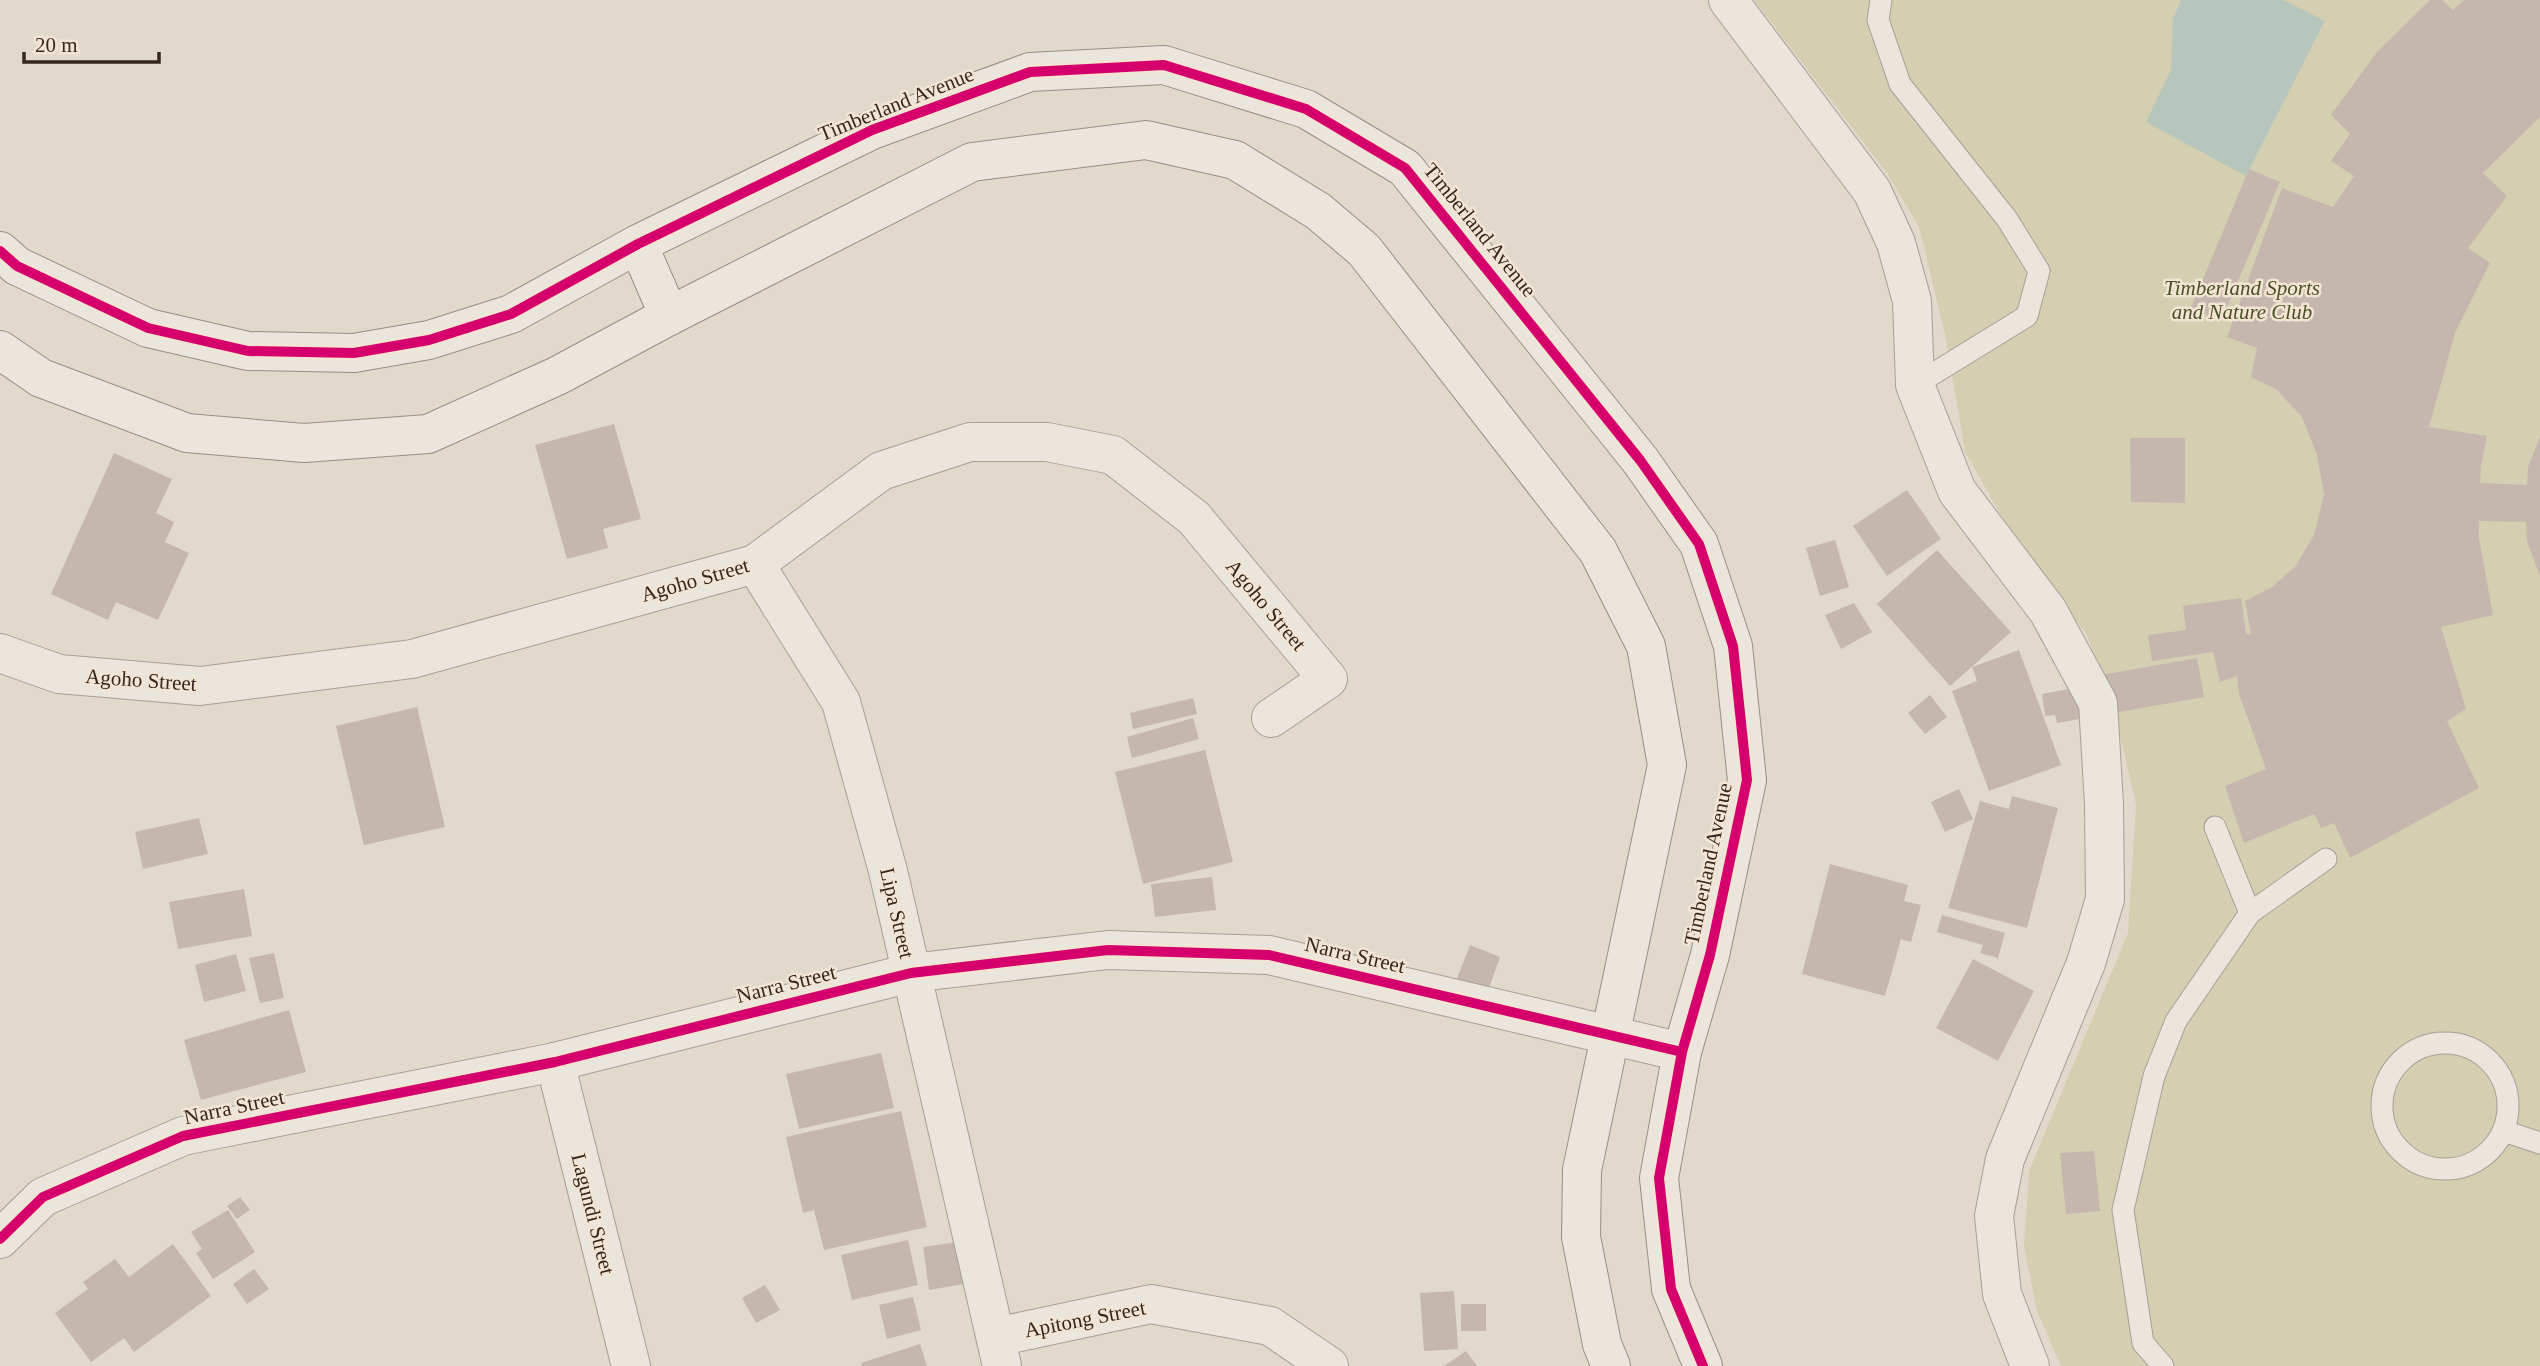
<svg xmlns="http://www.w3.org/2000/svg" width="2540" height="1366" viewBox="0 0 2540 1366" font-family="Georgia,serif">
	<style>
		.green { fill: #d4cfb0 }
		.water { fill: #b7c6bc }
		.building { fill: #c5b7ae }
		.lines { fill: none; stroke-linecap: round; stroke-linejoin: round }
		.lane-casing { stroke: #a79f96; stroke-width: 23 }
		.street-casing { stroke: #a79f96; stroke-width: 40 }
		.secondary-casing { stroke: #978e86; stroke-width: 40 }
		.lane { stroke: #eae5dd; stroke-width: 21 }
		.street { stroke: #eae5dd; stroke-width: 38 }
		.secondary { stroke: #eae5dd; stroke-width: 38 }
		.cycleway-casing { stroke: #f3e5d3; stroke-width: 15 }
		.cycleway { stroke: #d6006c; stroke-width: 10 }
		.labels { text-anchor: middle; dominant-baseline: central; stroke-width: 5; stroke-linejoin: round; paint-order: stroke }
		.street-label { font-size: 21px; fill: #35261f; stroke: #f3e5d3 }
		.park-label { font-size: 21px; font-style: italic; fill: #4a5027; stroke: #f3e5d3 }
	</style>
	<rect width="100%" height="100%" fill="#e2d9cd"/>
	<polygon class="green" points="1754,0 2540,0 2540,1366 2061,1366 2037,1311 2024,1247 2029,1171 2128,933 2136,805 2112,700 2087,635 2013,536 1965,452 1945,334 1919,227 1887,173"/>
	<polygon class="water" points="2181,0 2283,0 2325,21 2246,176 2146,122 2171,70 2173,19"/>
	<g class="building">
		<polygon points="2430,0 2442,0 2453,10 2464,0 2540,0 2540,117 2483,173 2507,196 2468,248 2490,263 2455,333 2429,427 2487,436 2481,466 2480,483 2527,485 2528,467 2540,437 2540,576 2527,541 2526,522 2479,521 2479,539 2493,615 2441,627 2466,709 2447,721 2479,788 2350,858 2334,823 2321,828 2314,814 2244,843 2225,786 2266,769 2239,694 2237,676 2220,682 2213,652 2152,661 2148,635 2186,630 2183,606 2241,598 2246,634 2251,634 2245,601 2272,587 2295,567 2314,535 2324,494 2317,455 2302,417 2276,389 2251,377 2257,348 2227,337 2282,188 2333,207 2354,176 2331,161 2350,134 2331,115 2377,52"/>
		<polygon points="2249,169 2280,182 2221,321 2191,308"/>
		<polygon points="614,424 641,519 603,529 608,548 567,559 535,445"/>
		<polygon points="2130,438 2185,438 2185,503 2131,502"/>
		<polygon points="114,453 172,479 156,513 174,522 165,542 189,553 158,620 116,602 108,620 51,594"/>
		<polygon points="1907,490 1941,539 1887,576 1853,526"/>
		<polygon points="1835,540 1849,587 1820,596 1806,548"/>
		<polygon points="1937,550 2011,632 1950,686 1877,604"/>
		<polygon points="1854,603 1872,632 1841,649 1825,615"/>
		<polygon points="2019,650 2061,765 1989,791 1952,691 1977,681 1972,667"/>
		<polygon points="2197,658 2204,697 2057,723 2055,715 2045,716 2042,694 2069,689 2068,681"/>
		<polygon points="1930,695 1947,717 1925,734 1908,713"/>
		<polygon points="1193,698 1197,714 1133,729 1130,713"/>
		<polygon points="417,707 445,827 364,845 336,726"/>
		<polygon points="1193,718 1199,739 1132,758 1127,737"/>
		<polygon points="1205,750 1233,862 1143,884 1115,772"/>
		<polygon points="1959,789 1973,819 1945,832 1931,802"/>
		<polygon points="2012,796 2058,808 2027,928 1948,908 1980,801 2009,809"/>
		<polygon points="199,818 208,854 143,869 135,832"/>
		<polygon points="1830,864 1908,885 1904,901 1921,905 1911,942 1901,939 1885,996 1802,974"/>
		<polygon points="1212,877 1216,910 1155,917 1151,884"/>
		<polygon points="244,889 252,936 178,949 169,902"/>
		<polygon points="1942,915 2005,933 1998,958 1980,953 1983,945 1937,932"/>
		<polygon points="1470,945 1500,957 1484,1002 1453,989"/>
		<polygon points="274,953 284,998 260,1003 249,958"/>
		<polygon points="236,954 246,991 204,1002 195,965"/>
		<polygon points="1973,959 2034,991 1998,1061 1936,1028"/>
		<polygon points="289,1010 306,1072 201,1100 184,1040"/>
		<polygon points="881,1053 894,1108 799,1129 786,1074"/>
		<polygon points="901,1111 927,1227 824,1250 814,1210 803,1213 786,1137"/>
		<polygon points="2094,1151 2100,1211 2066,1214 2060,1153"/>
		<polygon points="240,1197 250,1210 237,1219 227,1206"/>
		<polygon points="228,1210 255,1252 213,1279 196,1253 202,1249 191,1232"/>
		<polygon points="908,1240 918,1285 852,1300 841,1255"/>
		<polygon points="957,1242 964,1284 929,1290 923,1247"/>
		<polygon points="173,1244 211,1296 134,1352 124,1338 91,1362 55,1313 88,1289 83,1282 115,1259 129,1277"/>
		<polygon points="254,1269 269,1289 247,1304 233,1284"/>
		<polygon points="765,1285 780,1310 756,1323 742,1298"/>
		<polygon points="1454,1291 1458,1349 1424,1351 1420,1293"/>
		<polygon points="913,1297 921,1330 887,1339 879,1305"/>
		<rect x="1461" y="1304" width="25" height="27"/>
		<polygon points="920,1344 927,1366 862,1366 861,1363"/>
		<polygon points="1466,1351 1477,1366 1444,1366"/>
	</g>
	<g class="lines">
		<g class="lane-casing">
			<g id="lane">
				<polyline points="1881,0 1878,20 1900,84 2007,219 2039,271 2027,316 1915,385"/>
				<polyline points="2215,827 2250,913"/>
				<circle cx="2445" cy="1106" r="63"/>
				<polyline points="2504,1131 2540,1143"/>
				<polyline points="2163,1366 2143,1343 2123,1210 2154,1076 2176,1021 2250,913 2326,859"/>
			</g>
		</g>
		<g class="street-casing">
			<g id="street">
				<polyline points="1728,0 1872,191 1896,243 1912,301 1915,385 1957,491 2048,611 2098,703 2104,804 2105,899 2086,963 2005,1159 1994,1216 2002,1294 2030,1366"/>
				<polyline points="755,564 841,702 888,871 1002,1366"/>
				<polyline points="0,653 59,674 200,686 412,659 755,564 881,471 970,442 1047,442 1113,455 1194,518 1328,679 1271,718"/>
				<polyline points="555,1062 631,1366"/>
				<polyline points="0,1239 43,1197 183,1136 555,1062 911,973 1108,950 1269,955 1682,1052"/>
				<polyline points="996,1337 1151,1304 1270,1326 1329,1366"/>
			</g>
		</g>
		<g class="secondary-casing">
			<g id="secondary">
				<polyline points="638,244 669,316"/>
				<polyline points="0,251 17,266 148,328 248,351 354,353 429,340 511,314 638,244 872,130 1030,72 1164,65 1306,109 1405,168 1640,460 1699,544 1733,646 1747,780 1710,955 1682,1052 1659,1178 1671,1289 1703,1366"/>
				<polyline points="0,350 41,378 187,433 304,443 428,434 557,376 669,316 972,162 1146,140 1235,160 1318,211 1364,250 1598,551 1646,646 1667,765 1582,1170 1581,1237 1602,1344 1611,1366"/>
			</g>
		</g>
		<use href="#lane" class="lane"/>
		<use href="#street" class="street"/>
		<use href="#secondary" class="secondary"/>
		<g class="cycleway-casing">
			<g id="cycleway">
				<polyline points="0,251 17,266 148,328 248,351 354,353 429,340 511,314 638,244 872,130 1030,72 1164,65 1306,109 1405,168 1640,460 1699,544 1733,646 1747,780 1710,955 1682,1052 1659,1178 1671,1289 1703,1366"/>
				<polyline points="0,1239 43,1197 183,1136 555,1062 911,973 1108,950 1269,955 1682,1052"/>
			</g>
		</g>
		<use href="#cycleway" class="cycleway"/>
	</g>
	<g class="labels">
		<g class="street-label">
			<text transform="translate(896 104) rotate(-22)">Timberland Avenue</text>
			<text transform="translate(1480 230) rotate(51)">Timberland Avenue</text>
			<text transform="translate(695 580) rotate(-16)">Agoho Street</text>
			<text transform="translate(1266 605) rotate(50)">Agoho Street</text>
			<text transform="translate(141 680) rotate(4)">Agoho Street</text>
			<text transform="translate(1708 864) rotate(-78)">Timberland Avenue</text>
			<text transform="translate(897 913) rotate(77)">Lipa Street</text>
			<text transform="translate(1355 955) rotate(13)">Narra Street</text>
			<text transform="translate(786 984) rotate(-14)">Narra Street</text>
			<text transform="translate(234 1107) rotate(-12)">Narra Street</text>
			<text transform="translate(593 1214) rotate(76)">Lagundi Street</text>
			<text transform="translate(1085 1319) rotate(-11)">Apitong Street</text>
		</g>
		<g class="park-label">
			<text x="2242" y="288">Timberland Sports<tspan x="2242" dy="24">and Nature Club</tspan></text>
		</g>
	</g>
	<path d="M24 52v10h135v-10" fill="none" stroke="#35261f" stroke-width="3.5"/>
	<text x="35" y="52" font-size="21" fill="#35261f" stroke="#f3e5d3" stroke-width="5" paint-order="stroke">20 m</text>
</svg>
